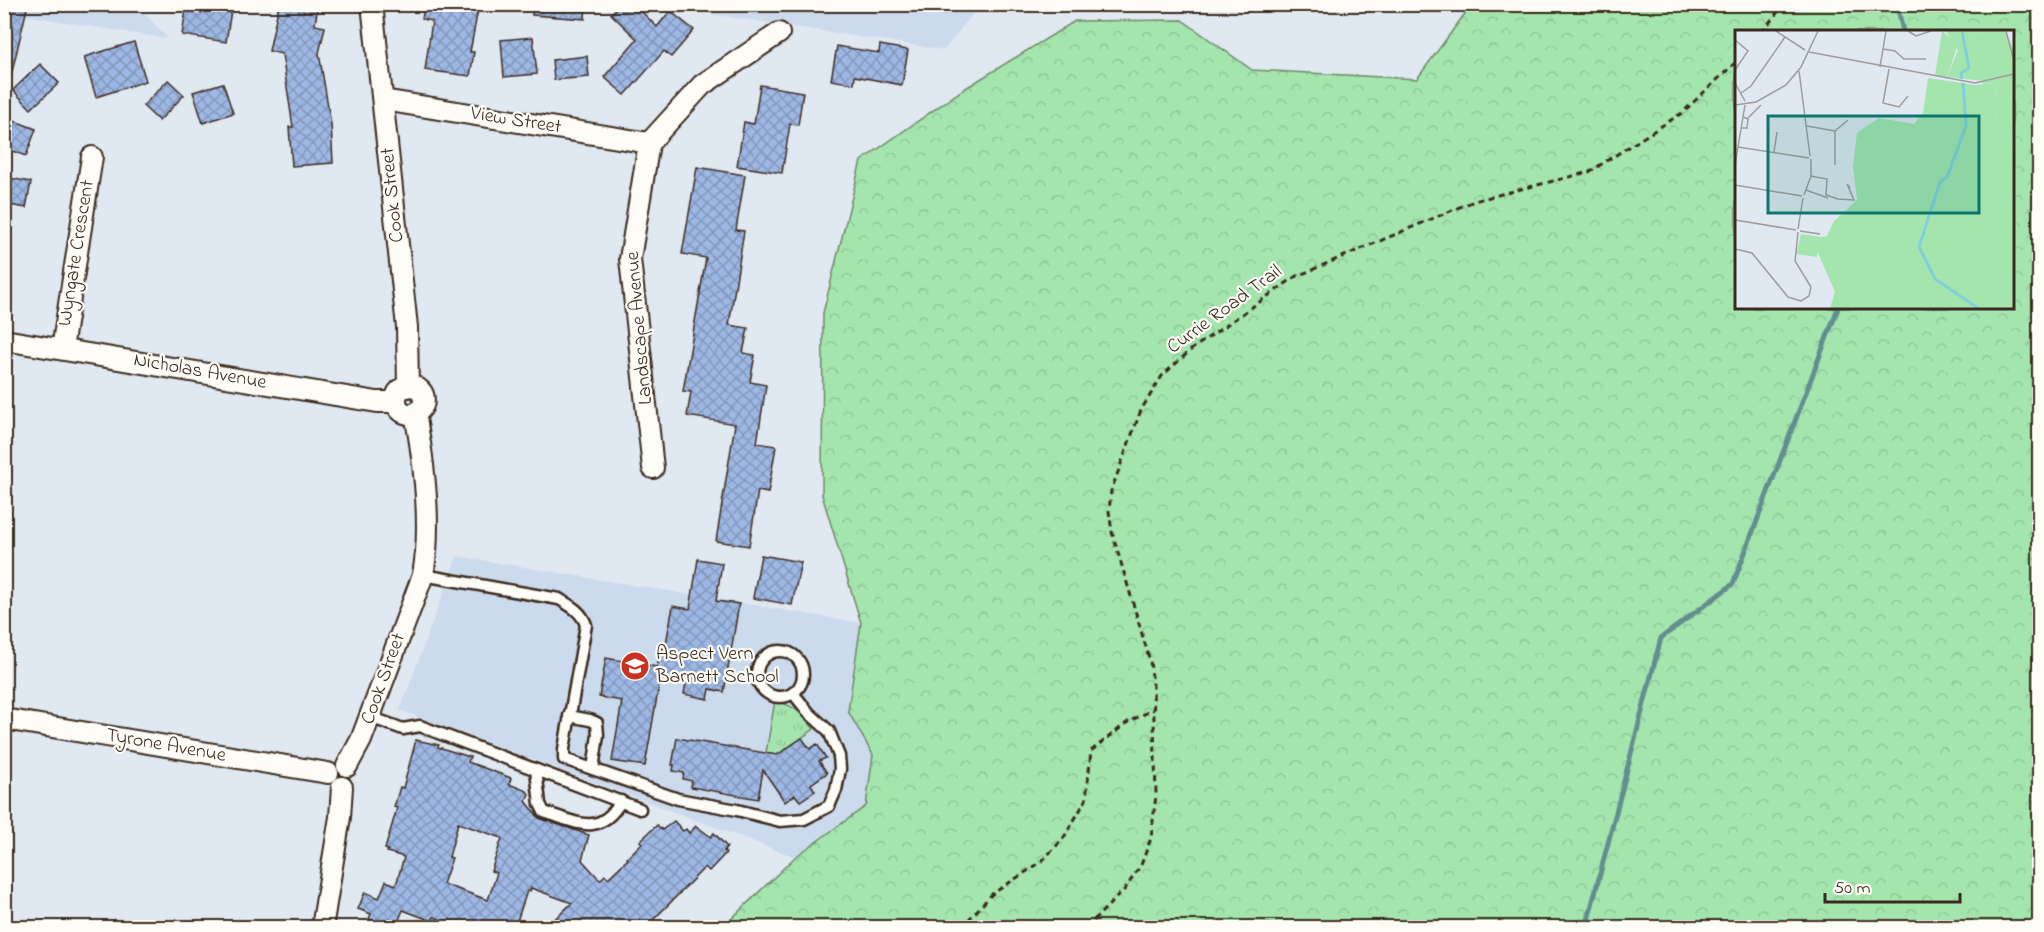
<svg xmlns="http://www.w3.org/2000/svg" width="2044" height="932" viewBox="0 0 2044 932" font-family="'Indie Flower',sans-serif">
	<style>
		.built { fill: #ccdaee }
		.grass { fill: url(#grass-tufts); stroke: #708866; stroke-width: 1.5 }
		.forest { fill: url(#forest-crowns); stroke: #708866; stroke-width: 1.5; fill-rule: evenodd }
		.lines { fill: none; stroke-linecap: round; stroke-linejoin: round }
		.stream { stroke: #648e8f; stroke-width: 5 }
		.building { fill: url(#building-cross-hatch); stroke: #3b2a1e; stroke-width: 1.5; fill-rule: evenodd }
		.service-casing { stroke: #3b2a1e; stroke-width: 15 }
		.minor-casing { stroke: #3b2a1e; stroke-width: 24 }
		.path { stroke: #3b2a1e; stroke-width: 3; stroke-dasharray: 6 4.5; stroke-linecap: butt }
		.service { stroke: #fdfcf7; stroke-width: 10 }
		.minor { stroke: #fdfcf7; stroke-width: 20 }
		.labels { text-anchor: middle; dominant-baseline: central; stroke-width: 4.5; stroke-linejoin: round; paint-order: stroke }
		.street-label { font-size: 20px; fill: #3b2a1e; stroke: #fdfcf7 }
		.poi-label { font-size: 20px; fill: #3b2a1e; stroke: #fdfcf7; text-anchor: start }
		.inset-river { fill: none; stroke: #80d0db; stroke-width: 3 }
		.inset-road { fill: none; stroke: #9e9c9d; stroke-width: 1.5 }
		.view { fill: #0f766e; fill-opacity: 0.15; stroke: #0f766e; stroke-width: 3 }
		.inset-edge { fill: none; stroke: #3b2a1e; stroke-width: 3 }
	</style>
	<defs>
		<pattern id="grass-tufts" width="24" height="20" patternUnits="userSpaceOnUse" patternTransform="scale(1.5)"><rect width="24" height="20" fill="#a4e5ae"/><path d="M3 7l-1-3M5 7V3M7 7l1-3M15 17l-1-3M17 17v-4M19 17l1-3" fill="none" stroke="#8ec595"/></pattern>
		<pattern id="forest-crowns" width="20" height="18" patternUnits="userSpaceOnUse" patternTransform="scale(1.5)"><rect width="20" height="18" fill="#a4e5ae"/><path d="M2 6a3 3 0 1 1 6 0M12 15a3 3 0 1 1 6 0" fill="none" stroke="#8ec595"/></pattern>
		<pattern id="building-cross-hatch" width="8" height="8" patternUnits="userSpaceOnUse" patternTransform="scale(1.5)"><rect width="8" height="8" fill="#9eb8e5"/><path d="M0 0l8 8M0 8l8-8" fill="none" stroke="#8296b9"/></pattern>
	</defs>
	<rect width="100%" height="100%" fill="#e0e8f2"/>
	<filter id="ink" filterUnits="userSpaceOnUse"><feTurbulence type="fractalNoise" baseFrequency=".0167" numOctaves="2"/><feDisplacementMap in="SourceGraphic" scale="12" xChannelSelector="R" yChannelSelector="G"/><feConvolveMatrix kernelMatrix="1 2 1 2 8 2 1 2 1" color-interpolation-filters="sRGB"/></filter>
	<g filter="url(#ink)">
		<g class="built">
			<polygon points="4,5 137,5 168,39 5,12"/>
			<polygon points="652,5 980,5 944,50"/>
			<polygon points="457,556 861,623 848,711 873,755 866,806 795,857 400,710"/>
		</g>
		<path class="grass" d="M 775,701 C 796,706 801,713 814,729 L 764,764 Z"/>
		<path class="forest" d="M 1472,4 L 2039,5 L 2039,927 L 723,927 L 795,857 L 866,806 L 873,755 L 848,711 L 861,623 L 822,495 L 823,313 L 861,161 L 961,91 L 1075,21 L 1182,20 L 1252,70 L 1417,79 ZM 1736,32 L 2012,32 L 2012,308 L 1736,308 Z"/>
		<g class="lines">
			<g class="stream">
				<polyline points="1897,4 1903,32"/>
				<polyline points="1586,928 1661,638 1733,584 1838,308"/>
			</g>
		</g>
		<g class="building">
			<polygon points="7,4 28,4 10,80 4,79 4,17"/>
			<polygon points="187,4 232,4 226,42 182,35"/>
			<polygon points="279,4 318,4 315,25 325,27 319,53 331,124 333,163 292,166 289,127 293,127 282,54 269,51"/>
			<polygon points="425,4 479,4 470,52 474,52 470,76 425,70 432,21 422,19"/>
			<polygon points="533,4 586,4 585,19 532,15"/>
			<polygon points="620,4 634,4 657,27 670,11 694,30 671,57 664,51 625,95 604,77 637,39 611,14"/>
			<polygon points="533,37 537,74 504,77 501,40"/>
			<polygon points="134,42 146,81 96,97 84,57"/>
			<polygon points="880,45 908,50 902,85 855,76 854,84 831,80 837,46 879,53"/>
			<polygon points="587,56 589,77 554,80 552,60"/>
			<polygon points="40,64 59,83 31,109 13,90"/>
			<polygon points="168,80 184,95 159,121 143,106"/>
			<polygon points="223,83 233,113 203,123 193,92"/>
			<polygon points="760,85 803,92 798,125 790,124 782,173 737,166 744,122 754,124"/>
			<polygon points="4,117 36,129 26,156 4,148"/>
			<polygon points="697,167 745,175 736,230 744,231 729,325 748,328 743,353 755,355 750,382 766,385 757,443 776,446 768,493 758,491 749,546 716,541 735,424 687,416 691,392 683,391 706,258 682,254"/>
			<polygon points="4,177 31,182 26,208 4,204"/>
			<polygon points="761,555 801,562 792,605 753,598"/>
			<polygon points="698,559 722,563 716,601 739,604 724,692 710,689 708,699 684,694 686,683 660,679 645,766 612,761 622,701 599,697 606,658 657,667 661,648 665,649 673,606 690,609"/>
			<polygon points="677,738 777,755 802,738 810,749 817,744 826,758 819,761 827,773 811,784 815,791 800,801 795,795 785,802 763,770 758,799 691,787 692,781 683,779 684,773 673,771 674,765 672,765"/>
			<path d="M 416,740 L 439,745 L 438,747 L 470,757 L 468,762 L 511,778 L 509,784 L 527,791 L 529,794 L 526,801 L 539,818 L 589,835 L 582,860 L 600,880 L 605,875 L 608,878 L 628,859 L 627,858 L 642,843 L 640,841 L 657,825 L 662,830 L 674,821 L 683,831 L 686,829 L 689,833 L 696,826 L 711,837 L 714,833 L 727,847 L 724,851 L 726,853 L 709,871 L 705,867 L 673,900 L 649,924 L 647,922 L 642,927 L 546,927 L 572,903 L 531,888 L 530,891 L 527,891 L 515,927 L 500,921 L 498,927 L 459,927 L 434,917 L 432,921 L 403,910 L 396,927 L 369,927 L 372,920 L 369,919 L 371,914 L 358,909 L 365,892 L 379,898 L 386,881 L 396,885 L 404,857 L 387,852 L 388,850 L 385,849 L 397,808 L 394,807 L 400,787 L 403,788 ZM 458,823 L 502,838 L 491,871 L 497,873 L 488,900 L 443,884 L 452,858 L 449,857 Z"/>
		</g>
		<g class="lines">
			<g class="service-casing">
				<g id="service">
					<path d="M 423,575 L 559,599 C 571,606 582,612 586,625 L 564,749 L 564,759 L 678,799 L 737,810 L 780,821 L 804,819 L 829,806 L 836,790 L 840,769 L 839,756 L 829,731 L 809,713 L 793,693"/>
					<circle cx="780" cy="674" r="23"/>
					<polyline points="569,716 590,720 597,723 598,735 593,769"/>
					<polyline points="370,717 403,729 420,726 640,809"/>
					<path d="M 536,770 L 540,804 L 544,812 C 577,822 599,838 621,801"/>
				</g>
			</g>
			<g class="minor-casing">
				<g id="minor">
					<polyline points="372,4 407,327 408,387"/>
					<polyline points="383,100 649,143"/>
					<polyline points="4,340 377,402 396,402"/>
					<polyline points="62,349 92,157"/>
					<circle cx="410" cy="400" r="14"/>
					<polyline points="653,468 630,259 649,143 702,85 779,33"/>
					<polyline points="4,719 328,773"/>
					<path d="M 347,766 L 361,740 L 423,575 C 432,526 424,462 415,413"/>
					<polyline points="322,928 340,817 342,787"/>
				</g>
			</g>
			<g class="path">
				<polyline points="1762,32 1784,4"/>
				<polyline points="961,928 992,894 1041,862 1063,839 1086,800 1091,751 1128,722 1154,709"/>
				<polyline points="1086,928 1125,889 1141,865 1151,838 1156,795 1153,685 1150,661 1112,532 1109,511 1111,491 1141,410 1162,376 1192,349 1295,277 1474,201 1589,172 1682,113 1736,62"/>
			</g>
			<use href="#service" class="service"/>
			<use href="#minor" class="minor"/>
		</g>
	</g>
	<defs>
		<g id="school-disc" transform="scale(1.5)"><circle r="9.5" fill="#c8321e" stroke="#fdfcf7"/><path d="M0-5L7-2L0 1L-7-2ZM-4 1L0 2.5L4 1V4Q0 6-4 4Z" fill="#fff"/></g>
	</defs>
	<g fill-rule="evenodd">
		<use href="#school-disc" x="635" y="666"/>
	</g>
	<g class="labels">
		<g class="street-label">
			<text transform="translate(516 121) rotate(9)">View Street</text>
			<text transform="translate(393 195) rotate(-96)">Cook Street</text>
			<text transform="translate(77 253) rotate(-81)">Wyngate Crescent</text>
			<text transform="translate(1225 310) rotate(-36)">Currie Road Trail</text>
			<text transform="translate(640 328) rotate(-95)">Landscape Avenue</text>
			<text transform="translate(200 372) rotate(10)">Nicholas Avenue</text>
			<text transform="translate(384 679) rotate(-70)">Cook Street</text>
			<text transform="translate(166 746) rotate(10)">Tyrone Avenue</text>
		</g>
		<g class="poi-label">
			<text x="656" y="654">Aspect Vern<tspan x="656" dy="23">Barnett School</tspan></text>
		</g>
	</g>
	<g transform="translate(1735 30)">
		<rect width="279" height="279" fill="#e0e8f2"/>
		<path d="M 211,1 L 256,1 L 234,6 L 248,51 L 212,47 L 223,20 ZM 193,48 L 240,55 L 262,53 L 259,67 L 261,88 L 279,93 L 279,278 L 95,278 L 100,262 L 77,209 L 92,206 L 99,191 L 122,170 L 118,137 L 122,103 L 144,88 L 179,94 L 188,83 Z" fill="#a4e5ae"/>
		<path d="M 207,1 L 223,14 L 212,47 L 200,45 ZM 256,1 L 271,1 L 279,21 L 279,93 L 261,89 L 259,67 L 262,53 L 248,54 L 239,35 L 234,6 ZM 66,204 L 85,207 L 82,227 L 61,224 Z" fill="#a4e5ae"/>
		<path d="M 264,6 L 272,33 L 256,37 L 249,10 ZM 265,59 L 279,60 L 279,86 L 263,85 Z" fill="#a4e5ae"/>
		<path class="inset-river" d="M 227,49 L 226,43 L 234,38 L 227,1M 228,53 L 231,96 L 212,147 L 205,152 L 184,217 L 200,249 L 243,278"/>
		<path class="inset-road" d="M 41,1 L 70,20M 173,1 L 181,6 L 196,1M 271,1 L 279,31M 0,10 L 13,21 L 0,40M 148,19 L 160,21 L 169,29 L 191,29M 74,22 L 240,53 L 279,44M 145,37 L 151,1M 154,39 L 148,73 L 164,77 L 173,66M 64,41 L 75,126M 0,53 L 10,71M 6,63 L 16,56 L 50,7M 0,75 L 21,72 L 51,55 L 66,37 L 83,1M 13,88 L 26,75M 72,96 L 100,101M 6,98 L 12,98 L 13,89 L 8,87M 3,117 L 74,128M 39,122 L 42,102M 0,135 L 10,75M 100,135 L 100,101 L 113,90M 76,146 L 92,149 L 91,165 L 103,169 L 119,170 L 112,154 L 115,158M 0,155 L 67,166M 71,160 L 93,168M 69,165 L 76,146 L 76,129M 0,190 L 61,200M 63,199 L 68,168M 65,201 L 85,204M 0,219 L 17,223 L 53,267 L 66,271 L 74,266 L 76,257 L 60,231 L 63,202"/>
		<path class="view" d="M 33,86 L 244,86 L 244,183 L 33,183 Z"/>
		<rect width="279" height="279" class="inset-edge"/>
	</g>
	<rect width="2044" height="932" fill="none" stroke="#fdfcf7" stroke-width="24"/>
	<rect x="12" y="12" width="2020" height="908" fill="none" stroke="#3b2a1e" stroke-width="2" filter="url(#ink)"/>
	<path d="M1825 893v9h135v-9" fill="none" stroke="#3b2a1e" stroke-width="3"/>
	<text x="1834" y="893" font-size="18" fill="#3b2a1e" stroke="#fdfcf7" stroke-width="4.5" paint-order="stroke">50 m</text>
</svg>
